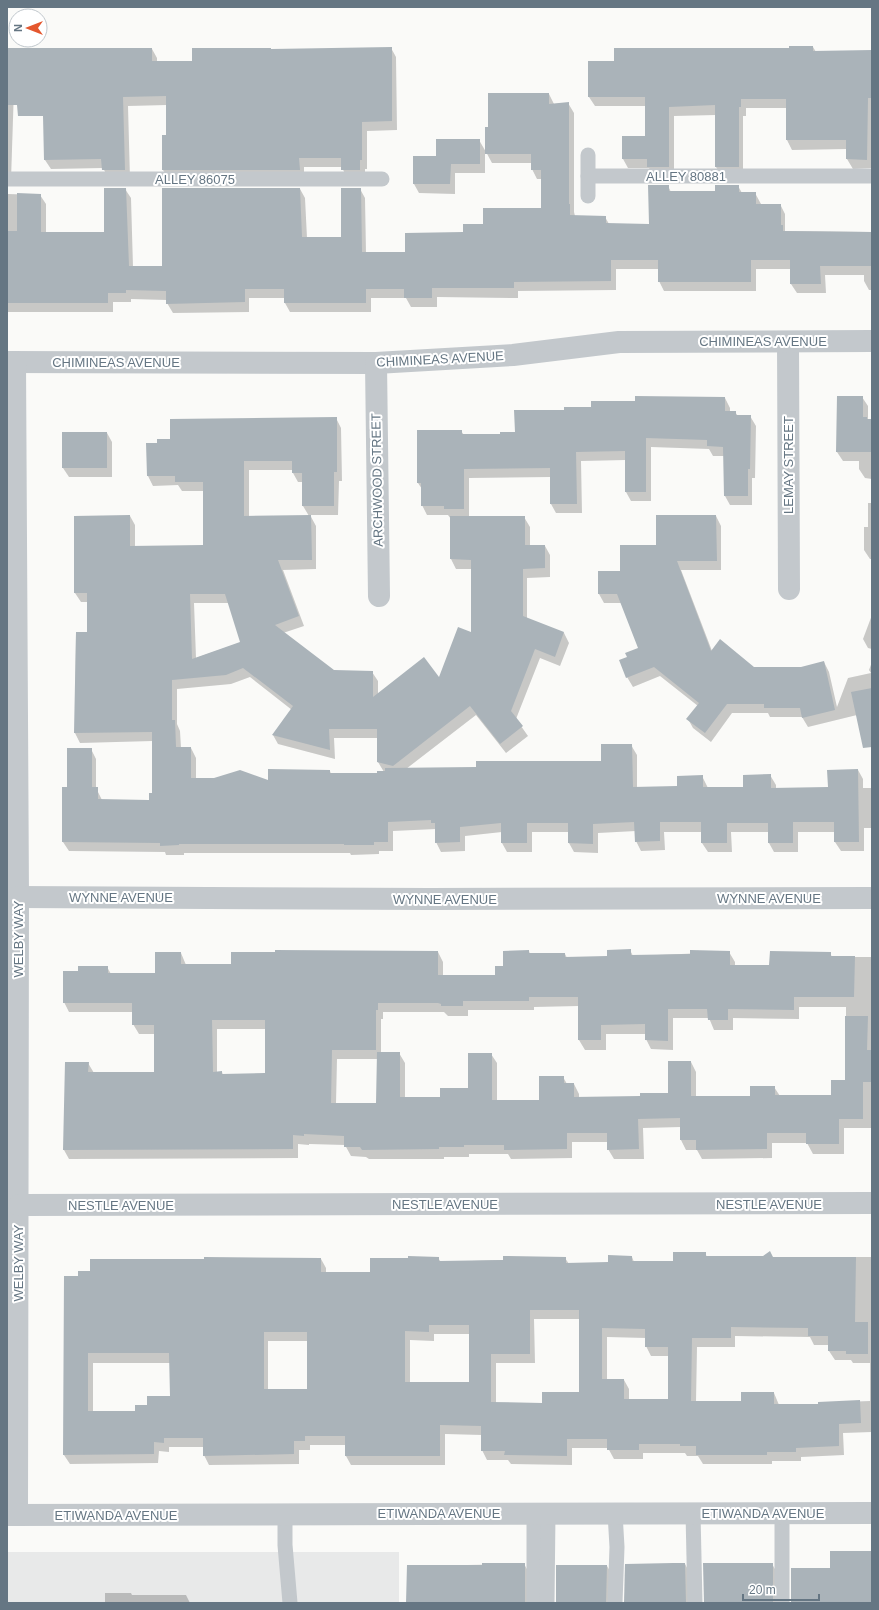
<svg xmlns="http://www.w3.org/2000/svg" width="879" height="1610" viewBox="0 0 879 1610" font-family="Helvetica,sans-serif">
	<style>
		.built { fill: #e8e9e9 }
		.shadow { fill: #0003; fill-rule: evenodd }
		.building { fill: #aab3b9; fill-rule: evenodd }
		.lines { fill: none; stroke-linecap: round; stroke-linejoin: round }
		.service { stroke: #c3c8cc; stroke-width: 15 }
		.minor { stroke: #c3c8cc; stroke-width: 22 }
		.labels { text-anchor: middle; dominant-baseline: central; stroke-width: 4; stroke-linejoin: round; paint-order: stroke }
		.street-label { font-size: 13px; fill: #657683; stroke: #fff }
	</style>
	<rect width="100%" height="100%" fill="#fafaf8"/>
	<rect class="built" x="7" y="1552" width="392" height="51"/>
	<g class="shadow">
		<polygon points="813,47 816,52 872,51 872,168 853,169 847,159 847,149 792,150 787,140 787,108 746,108 746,116 743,116 743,176 722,176 716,167 716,115 674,116 674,176 654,176 649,168 628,168 623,159 646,137 646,106 595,106 589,97 615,62"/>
		<polygon points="391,48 396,57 397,130 367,131 367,169 365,169 365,179 347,179 342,167 304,167 304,179 169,179 163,170 167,136 167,105 128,106 130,179 109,179 103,168 51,169 45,160 152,49 157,58 157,62 193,62 271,50"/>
		<polygon points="7,49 15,58 11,180 7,182"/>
		<polygon points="549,94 554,104 568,103 574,113 574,212 575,216 605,217 609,224 650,225 668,186 671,192 716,192 738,186 742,193 755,193 761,204 780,204 785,214 785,231 872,232 872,290 869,290 864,281 864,275 825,275 826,293 797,293 791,284 791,269 756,269 756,291 664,291 659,281 659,269 616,269 616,290 518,291 518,298 437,297 437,307 411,307 406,298 371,298 371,312 290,312 285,303 285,298 249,298 249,312 173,313 167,303 167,300 131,299 131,302 113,302 113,312 7,312 7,193 8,194 40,195 46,204 46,233 105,233 125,189 131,198 133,267 163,267 300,189 305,198 307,238 342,238 360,189 365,198 366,253 406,253 464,233 484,225 542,209 542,179 537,179 532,169 532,163 492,163 485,150 485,173 455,173 455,194 419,193 414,184 437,157 479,140 486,152 489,128"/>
		<polygon points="862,397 868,406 868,420 872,422 872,479 865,478 859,469 859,461 843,461 837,452"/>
		<path d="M 725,398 L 730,408 L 730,412 L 735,412 L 738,416 L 750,416 L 756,426 L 755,478 L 752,478 L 752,505 L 730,505 L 725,496 L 724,456 L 713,456 L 709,449 L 651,447 L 651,501 L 631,501 L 626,492 L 626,460 L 581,461 L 582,513 L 556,513 L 551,504 L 551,477 L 469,478 L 469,517 L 524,517 L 530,527 L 530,546 L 545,546 L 550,555 L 550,577 L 527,578 L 527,619 L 564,633 L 569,643 L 560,666 L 540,658 L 516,719 L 528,736 L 506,753 L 476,715 L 406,769 L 477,768 L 602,762 L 631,745 L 637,755 L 637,788 L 678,787 L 702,776 L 708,788 L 744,788 L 770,775 L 776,785 L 776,789 L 829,788 L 858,770 L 863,779 L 863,788 L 872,788 L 872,828 L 864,828 L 864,851 L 841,851 L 835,842 L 835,832 L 798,832 L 798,852 L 774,852 L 769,843 L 769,832 L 731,832 L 732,852 L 708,852 L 702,843 L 702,832 L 664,832 L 665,850 L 641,851 L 636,841 L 636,831 L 598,833 L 598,853 L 574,852 L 569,843 L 569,832 L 532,832 L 532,852 L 507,852 L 502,843 L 502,832 L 465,836 L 465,851 L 441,852 L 436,842 L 436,829 L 393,831 L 393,851 L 379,851 L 379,854 L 351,855 L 350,853 L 184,853 L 184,855 L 166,855 L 165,852 L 69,851 L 63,842 L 68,788 L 91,749 L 96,759 L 96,788 L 102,800 L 150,801 L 153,794 L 153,741 L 80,743 L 75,733 L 76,633 L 88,633 L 88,602 L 81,602 L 75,593 L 130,516 L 135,525 L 135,547 L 204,546 L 204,491 L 182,491 L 178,485 L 153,486 L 148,476 L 147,444 L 158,444 L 171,440 L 336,418 L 341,428 L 342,481 L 339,481 L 338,515 L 310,515 L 316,526 L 316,569 L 283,570 L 304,626 L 283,633 L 334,671 L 372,672 L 378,681 L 378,694 L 440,679 L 472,633 L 472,569 L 456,569 L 451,559 L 451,519 L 448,515 L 427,515 L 422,505 L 422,489 L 418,483 L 461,431 L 464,435 L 501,435 L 516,433 L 565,411 L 636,402 ZM 249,470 L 293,470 L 293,473 L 298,482 L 303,482 L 303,506 L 309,516 L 249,517 ZM 194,603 L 229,603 L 242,642 L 196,658 ZM 250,677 L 292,710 L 273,735 L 278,744 L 335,759 L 334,738 L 378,738 L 378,762 L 384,772 L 378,774 L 331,774 L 330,771 L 269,781 L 196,779 L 196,758 L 191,748 L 181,748 L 180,731 L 177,724 L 177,689 L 231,684 Z"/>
		<polygon points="63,433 107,433 112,442 112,477 69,477 63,468"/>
		<polygon points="868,503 872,503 872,559 870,559 864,550 864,527 868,527"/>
		<polygon points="716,516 721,526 721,570 681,570 712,651 754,668 801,668 824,662 829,672 837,707 848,678 871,673 869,670 872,662 872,731 857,715 808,727 802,717 770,717 768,713 732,713 711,742 693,728 688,719 698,706 660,676 633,687 627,677 628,658 639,649 622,603 604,603 599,594 621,572 657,546"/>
		<polygon points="872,615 872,649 868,648 863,639"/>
		<path d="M 630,950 L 633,956 L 729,952 L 735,962 L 735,966 L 770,966 L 830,953 L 832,957 L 872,957 L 872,1128 L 844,1128 L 844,1154 L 813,1154 L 807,1143 L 772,1143 L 772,1158 L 702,1159 L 697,1150 L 686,1150 L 681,1140 L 681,1127 L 643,1128 L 644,1159 L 614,1159 L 608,1149 L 608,1142 L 572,1142 L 572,1158 L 511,1159 L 508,1154 L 469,1154 L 469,1157 L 444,1157 L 444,1159 L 369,1159 L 366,1157 L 351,1156 L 345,1145 L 309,1144 L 309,1145 L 298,1144 L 298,1158 L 69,1159 L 64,1150 L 88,1063 L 94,1073 L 155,1073 L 155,1034 L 139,1034 L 133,1024 L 133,1012 L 69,1012 L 64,1002 L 79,972 L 107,967 L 111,974 L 156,974 L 181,953 L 186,965 L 232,965 L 438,952 L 443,962 L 443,976 L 496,976 L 504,967 L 529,951 L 530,954 L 565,954 L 567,958 L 608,957 ZM 579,1006 L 579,1040 L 585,1050 L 606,1050 L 606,1034 L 646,1034 L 646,1039 L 651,1049 L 673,1050 L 673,1018 L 709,1018 L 714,1030 L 733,1030 L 733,1018 L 799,1019 L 799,1007 L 846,1007 L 846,1081 L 832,1096 L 780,1096 L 774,1087 L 751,1097 L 696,1097 L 696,1072 L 691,1062 L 669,1094 L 641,1097 L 579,1098 L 579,1094 L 574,1084 L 567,1084 L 563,1077 L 540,1101 L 497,1101 L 497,1063 L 491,1054 L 469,1089 L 441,1098 L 405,1098 L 405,1063 L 399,1053 L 381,1053 L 381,1019 L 383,1019 L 383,1012 L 444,1012 L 448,1016 L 468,1016 L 468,1010 L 534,1010 L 534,1007 ZM 217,1029 L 266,1029 L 266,1074 L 223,1075 L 222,1072 L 217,1072 ZM 337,1059 L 378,1059 L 377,1104 L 336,1104 Z"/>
		<path d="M 705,1253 L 707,1257 L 872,1257 L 872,1432 L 843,1433 L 844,1455 L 801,1457 L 801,1461 L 772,1461 L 772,1464 L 703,1464 L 698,1456 L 687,1456 L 685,1453 L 643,1453 L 643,1459 L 614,1459 L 608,1448 L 572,1448 L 572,1465 L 511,1464 L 508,1460 L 487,1460 L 482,1450 L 482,1435 L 445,1434 L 445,1465 L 351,1465 L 346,1456 L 346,1445 L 310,1445 L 310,1450 L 299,1450 L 299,1464 L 209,1465 L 204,1455 L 204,1447 L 169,1447 L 169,1452 L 159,1451 L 158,1463 L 70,1464 L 64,1455 L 65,1277 L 321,1259 L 326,1268 L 326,1273 L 371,1273 L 438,1258 L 441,1262 L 565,1258 L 569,1264 L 609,1263 L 632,1257 L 634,1262 L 674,1262 ZM 534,1319 L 580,1319 L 580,1393 L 543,1404 L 496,1403 L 496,1363 L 535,1363 ZM 434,1334 L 470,1334 L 470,1383 L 410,1383 L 410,1340 L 434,1341 ZM 735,1336 L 810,1337 L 814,1345 L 829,1345 L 829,1351 L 835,1360 L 851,1360 L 853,1363 L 870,1363 L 870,1401 L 819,1403 L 819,1405 L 779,1405 L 774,1393 L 742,1402 L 696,1402 L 697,1347 L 735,1347 ZM 607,1337 L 646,1338 L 646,1346 L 651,1356 L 669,1356 L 669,1400 L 629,1400 L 629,1389 L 624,1380 L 607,1380 ZM 268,1341 L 308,1341 L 308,1390 L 268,1390 ZM 93,1363 L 170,1363 L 171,1397 L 136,1412 L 93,1412 Z"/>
		<polygon points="524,1564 538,1588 539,1603 408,1603 408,1566"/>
		<polygon points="685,1564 698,1588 699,1603 625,1603"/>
		<polygon points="772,1564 786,1588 786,1603 705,1603"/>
		<polygon points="607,1566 621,1590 620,1603 557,1603"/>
		<polygon points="105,1593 131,1593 132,1595 186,1595 190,1603 105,1603"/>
	</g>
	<g class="building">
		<polygon points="789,46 813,46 813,51 872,50 872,98 868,98 867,160 846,159 846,140 786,140 786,99 741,99 741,107 739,107 739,167 715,167 715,105 669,107 669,167 647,167 647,159 622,159 622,136 645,136 645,97 588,97 588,61 614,61 614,48 789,48"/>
		<polygon points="392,47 392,121 362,122 362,160 360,160 360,170 341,170 341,158 299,158 300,170 162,170 162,135 166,135 166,96 123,97 125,170 102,170 101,159 44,160 43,116 18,116 17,105 7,105 7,48 152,48 152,61 192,61 192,48 271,48 271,49"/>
		<polygon points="488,93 549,93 549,104 569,102 569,204 570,204 570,215 606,216 606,223 649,224 648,185 669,185 669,191 715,191 715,185 739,185 739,192 756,192 756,204 781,204 781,225 783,225 783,231 872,232 872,266 820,266 821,284 790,284 790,260 751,260 751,282 658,282 658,260 611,260 611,281 514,282 514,288 432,288 432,298 404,298 404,289 366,289 366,303 284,303 284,289 245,289 245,302 166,304 166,291 126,290 126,293 108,293 108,303 7,303 7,231 17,231 17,193 41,194 41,232 104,232 104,188 126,188 129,266 162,266 162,188 300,188 302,237 341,237 341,188 361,188 362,252 405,252 405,233 463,232 463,224 483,224 483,208 541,208 541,170 531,170 531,154 485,154 485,127 488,127"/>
		<polygon points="436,139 480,139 480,164 451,164 450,184 413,184 413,156 436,156"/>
		<polygon points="635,396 725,397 725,411 736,411 736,415 751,415 750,469 748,469 748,496 724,496 723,447 707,446 707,440 646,438 646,492 625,492 625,451 576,452 577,504 550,504 550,468 464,469 464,509 444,509 444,506 421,506 421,483 417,483 417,430 462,430 462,434 500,434 500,432 515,432 514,410 564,410 564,407 591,407 591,401 635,401"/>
		<polygon points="837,396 863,396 863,417 867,417 867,419 872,419 872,452 836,452"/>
		<path d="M 337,417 L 337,472 L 334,472 L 334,506 L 302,506 L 302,473 L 292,473 L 292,461 L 244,461 L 244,516 L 311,515 L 312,560 L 278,560 L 299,616 L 275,625 L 334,670 L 373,671 L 373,697 L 424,657 L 439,677 L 458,627 L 471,632 L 471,560 L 450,559 L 450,516 L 525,516 L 525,545 L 545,545 L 545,568 L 523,569 L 523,616 L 564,632 L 555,657 L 535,649 L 511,711 L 523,726 L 500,744 L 470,706 L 393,766 L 377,762 L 377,729 L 329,729 L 330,750 L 272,735 L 293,706 L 243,668 L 226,675 L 172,680 L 172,720 L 175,720 L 176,747 L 191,747 L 191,778 L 214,778 L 240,770 L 268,780 L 268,769 L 330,770 L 330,773 L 377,773 L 377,771 L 385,771 L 385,768 L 476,767 L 476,761 L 601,761 L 601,744 L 632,744 L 633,787 L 677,786 L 677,776 L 703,775 L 703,787 L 743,787 L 743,775 L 771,774 L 771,788 L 828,787 L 827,770 L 858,769 L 859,842 L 834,842 L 834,822 L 793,822 L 793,843 L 768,843 L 768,823 L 727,823 L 727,843 L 701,843 L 701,822 L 660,822 L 660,841 L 635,842 L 634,822 L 593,824 L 593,844 L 568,843 L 568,823 L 527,823 L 527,843 L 501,843 L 501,823 L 460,827 L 460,842 L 435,843 L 435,823 L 431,823 L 431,820 L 388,822 L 388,842 L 374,842 L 374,845 L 344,845 L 344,844 L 179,844 L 179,845 L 160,846 L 160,843 L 62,842 L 62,787 L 67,787 L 67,748 L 92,748 L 92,787 L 98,787 L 98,799 L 149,800 L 149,793 L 152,793 L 152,732 L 74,733 L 76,632 L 87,632 L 87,593 L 74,593 L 74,516 L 130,515 L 130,546 L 203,545 L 203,482 L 175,482 L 175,476 L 147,476 L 146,443 L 157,443 L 157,439 L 170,439 L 170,419 ZM 190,594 L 225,594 L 240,642 L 192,659 Z"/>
		<rect x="62" y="432" width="45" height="36"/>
		<polygon points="656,515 716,515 717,561 677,561 711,651 720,639 754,667 801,667 824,661 835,710 802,718 800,708 764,708 764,704 727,704 705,733 686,719 699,703 654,667 626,678 619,660 627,657 625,653 638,648 617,594 598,594 598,571 620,571 620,545 656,545"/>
		<polygon points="872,688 872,747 863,748 851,692"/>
		<path d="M 631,949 L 631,955 L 690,954 L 690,950 L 730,951 L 730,965 L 769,965 L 770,951 L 831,952 L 831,956 L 855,956 L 854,997 L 794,997 L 794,1010 L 728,1009 L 728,1020 L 708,1020 L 707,1009 L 668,1009 L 668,1041 L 645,1040 L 645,1024 L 601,1025 L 601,1040 L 578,1040 L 578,997 L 529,997 L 529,1001 L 463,1001 L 463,1006 L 441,1006 L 441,1004 L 438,1003 L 378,1003 L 378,1010 L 376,1010 L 376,1050 L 332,1050 L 331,1103 L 376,1103 L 377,1052 L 400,1052 L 400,1097 L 440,1097 L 440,1088 L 468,1088 L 468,1053 L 492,1053 L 492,1100 L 539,1100 L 539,1076 L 564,1076 L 564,1083 L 574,1083 L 574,1097 L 640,1096 L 640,1093 L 668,1093 L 668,1061 L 691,1061 L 691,1096 L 750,1096 L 750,1086 L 775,1086 L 775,1095 L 831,1095 L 831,1080 L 845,1080 L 845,1016 L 868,1016 L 867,1050 L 872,1050 L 872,1082 L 863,1082 L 863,1119 L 839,1119 L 839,1144 L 806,1144 L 806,1133 L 767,1133 L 767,1149 L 696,1150 L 696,1140 L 680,1140 L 680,1118 L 638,1119 L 639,1149 L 607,1150 L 607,1133 L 567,1133 L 567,1149 L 504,1150 L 504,1145 L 464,1145 L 464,1147 L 439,1147 L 439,1149 L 362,1150 L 360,1147 L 344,1147 L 344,1136 L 304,1134 L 304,1136 L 293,1135 L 293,1149 L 63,1150 L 65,1062 L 89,1062 L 88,1072 L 154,1072 L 154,1025 L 132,1025 L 132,1003 L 63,1003 L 63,971 L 78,971 L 78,966 L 108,966 L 108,973 L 155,973 L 155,952 L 181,952 L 181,964 L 231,964 L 231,952 L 275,952 L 275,950 L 438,951 L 438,975 L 495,975 L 495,966 L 503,966 L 503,951 L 529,950 L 529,953 L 565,953 L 565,957 L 607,956 L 607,950 ZM 212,1020 L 265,1020 L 265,1073 L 222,1074 L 222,1071 L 213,1072 Z"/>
		<path d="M 770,1251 L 773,1257 L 856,1257 L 855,1322 L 868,1322 L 868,1354 L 846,1354 L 846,1351 L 828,1351 L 828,1336 L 808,1336 L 808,1328 L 731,1327 L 731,1338 L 692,1338 L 691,1401 L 741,1401 L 741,1392 L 774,1392 L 774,1404 L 818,1404 L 818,1402 L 860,1400 L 861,1423 L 839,1424 L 839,1446 L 796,1448 L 796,1452 L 767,1452 L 767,1455 L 696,1455 L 696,1446 L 680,1446 L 680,1444 L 639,1444 L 639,1450 L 607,1450 L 607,1439 L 567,1439 L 567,1456 L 504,1455 L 505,1451 L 481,1451 L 481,1426 L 440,1425 L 440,1456 L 345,1456 L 345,1436 L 305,1436 L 305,1441 L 294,1441 L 294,1454 L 203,1456 L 203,1438 L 164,1438 L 164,1443 L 154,1442 L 154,1454 L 63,1455 L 64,1276 L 78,1276 L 78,1271 L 90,1271 L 90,1259 L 204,1259 L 204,1257 L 321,1258 L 321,1272 L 370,1272 L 370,1258 L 408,1258 L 408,1256 L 439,1257 L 439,1261 L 503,1260 L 503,1256 L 566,1257 L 566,1263 L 608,1262 L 608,1255 L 632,1256 L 632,1261 L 673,1261 L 673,1252 L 706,1252 L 706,1256 L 763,1256 ZM 530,1310 L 579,1310 L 579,1392 L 542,1392 L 542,1403 L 491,1402 L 491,1354 L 530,1354 ZM 429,1325 L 469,1325 L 469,1382 L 405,1382 L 405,1331 L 429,1332 ZM 602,1328 L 645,1329 L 645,1347 L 668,1347 L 668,1399 L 624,1399 L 624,1379 L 602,1379 ZM 264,1332 L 307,1332 L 307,1389 L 264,1389 ZM 88,1353 L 169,1353 L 170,1396 L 147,1396 L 147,1405 L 135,1405 L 135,1411 L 88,1411 Z"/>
		<polygon points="830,1551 872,1551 872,1603 791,1603 791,1568 830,1568"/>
		<polygon points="482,1563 525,1563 525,1603 406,1603 407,1565 482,1565"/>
		<polygon points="673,1563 685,1563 686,1603 624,1603 625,1564"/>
		<polygon points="703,1563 773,1563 773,1603 704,1603"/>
		<polygon points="556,1565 607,1565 606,1603 556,1603"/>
	</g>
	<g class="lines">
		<g class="service">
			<polyline points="588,155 588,196"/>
			<polyline points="588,176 872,176"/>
			<polyline points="7,179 382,179"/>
			<polyline points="534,1513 534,1603"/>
			<polyline points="693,1513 695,1603"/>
			<polyline points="782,1513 782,1603"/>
			<polyline points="285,1514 285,1545 290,1603"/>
			<polyline points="547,1603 548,1513"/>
			<polyline points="615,1603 617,1547 615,1513"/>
		</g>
		<g class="minor">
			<polyline points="788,342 789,589"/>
			<polyline points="7,362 376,363 513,355 619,342 872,341"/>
			<polyline points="15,362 18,897 17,1515"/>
			<polyline points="376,363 379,596"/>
			<polyline points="18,897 429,899 872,898"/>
			<polyline points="19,1205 872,1203"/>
			<polyline points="7,1515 872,1513"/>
		</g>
	</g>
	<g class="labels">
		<g class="street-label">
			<text x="686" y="176">ALLEY 80881</text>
			<text x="195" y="179">ALLEY 86075</text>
			<text x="763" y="341">CHIMINEAS AVENUE</text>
			<text transform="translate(440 359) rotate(-3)">CHIMINEAS AVENUE</text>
			<text x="116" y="362">CHIMINEAS AVENUE</text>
			<text transform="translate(788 465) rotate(-90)">LEMAY STREET</text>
			<text transform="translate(377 480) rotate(-91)">ARCHWOOD STREET</text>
			<text x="121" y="897">WYNNE AVENUE</text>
			<text x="769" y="898">WYNNE AVENUE</text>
			<text x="445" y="899">WYNNE AVENUE</text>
			<text transform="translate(18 939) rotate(-90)">WELBY WAY</text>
			<text x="445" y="1204">NESTLE AVENUE</text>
			<text x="769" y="1204">NESTLE AVENUE</text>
			<text x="121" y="1205">NESTLE AVENUE</text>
			<text transform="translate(18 1263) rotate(-90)">WELBY WAY</text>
			<text x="439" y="1513">ETIWANDA AVENUE</text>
			<text x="763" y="1513">ETIWANDA AVENUE</text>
			<text x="116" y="1515">ETIWANDA AVENUE</text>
		</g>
	</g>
	<rect width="879" height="1610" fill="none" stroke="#657683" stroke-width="16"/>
	<g transform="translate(28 28) rotate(270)"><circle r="19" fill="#ffffff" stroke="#c1c8cd"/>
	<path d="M0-3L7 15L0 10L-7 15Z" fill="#e4572e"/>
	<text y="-6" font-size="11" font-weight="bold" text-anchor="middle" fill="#657683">N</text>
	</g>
	<path d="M743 1594v6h76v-6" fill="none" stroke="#657683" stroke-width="2"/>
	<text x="749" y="1594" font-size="12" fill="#657683" stroke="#ffffff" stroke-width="3" paint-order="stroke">20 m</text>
</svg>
